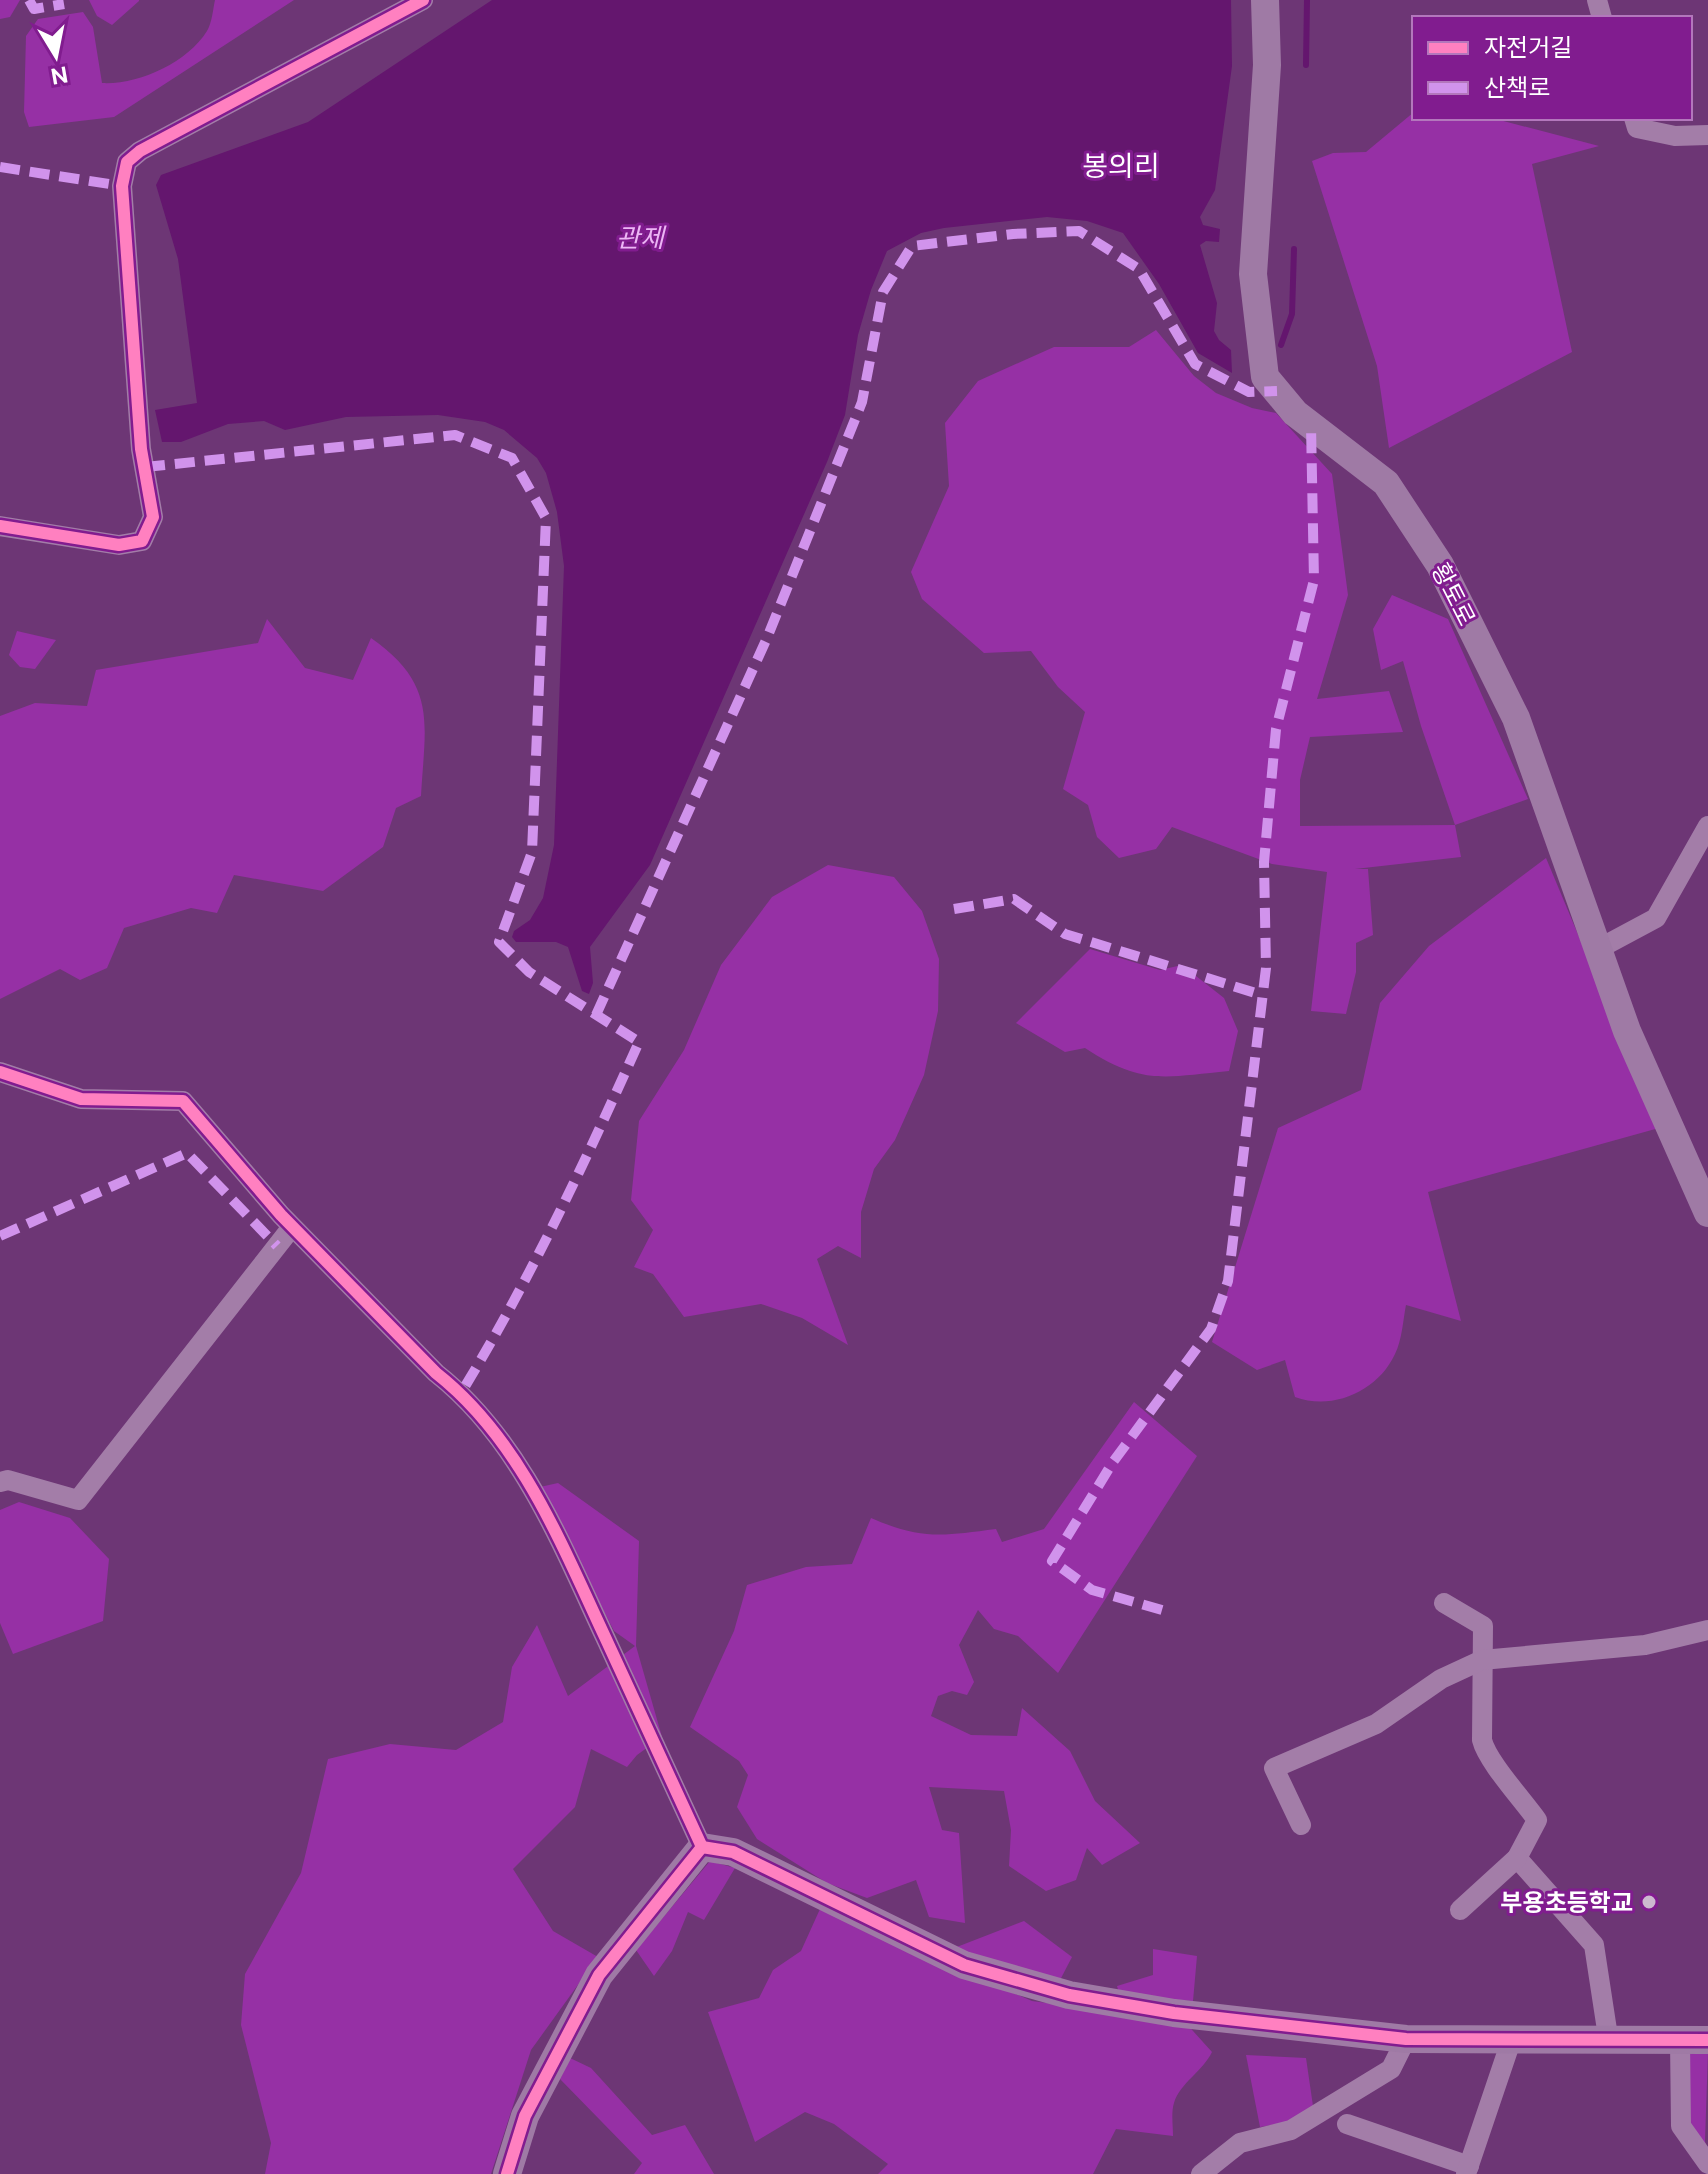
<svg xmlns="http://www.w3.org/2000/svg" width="1708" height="2174" viewBox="0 0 1708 2174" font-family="'Public Sans','Noto Sans KR',sans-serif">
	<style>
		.green { fill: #9630a5 }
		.water { fill: #64166e }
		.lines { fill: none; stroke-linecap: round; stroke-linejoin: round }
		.stream { stroke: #64166e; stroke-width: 6 }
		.street { stroke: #a37da8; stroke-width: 20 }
		.secondary { stroke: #9f7aa5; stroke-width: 28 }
		.quiet { stroke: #d193ec; stroke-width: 10; stroke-dasharray: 20 10; stroke-linecap: butt }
		.cycleway-casing { stroke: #811c8f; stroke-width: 17 }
		.cycleway { stroke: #ff80c0; stroke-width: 12 }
		.poi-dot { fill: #ccb9cf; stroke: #811c8f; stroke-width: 3 }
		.labels { text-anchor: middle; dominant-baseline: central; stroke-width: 6; stroke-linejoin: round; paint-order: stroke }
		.street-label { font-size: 24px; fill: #fff; stroke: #811c8f }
		.poi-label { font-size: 24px; font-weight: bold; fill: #fff; stroke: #811c8f; text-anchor: end }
		.water-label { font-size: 26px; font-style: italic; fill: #ecb6f5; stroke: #811c8f }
		.quarter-label { font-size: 28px; fill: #fff; stroke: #811c8f }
	</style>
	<rect width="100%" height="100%" fill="#6d3675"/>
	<g class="green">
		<polygon points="0,0 20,0 10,17 0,19"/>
		<polygon points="89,0 139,0 139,1 112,25 97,16"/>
		<path d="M 215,0 L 294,0 L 114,117 L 29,127 L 24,112 L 26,36 L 38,19 L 83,12 L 93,27 L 102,83 C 138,85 187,63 207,31 C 212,23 213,9 215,0 Z"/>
		<polygon points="1414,112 1414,118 1492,118 1599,146 1532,164 1572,352 1389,448 1377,366 1312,161 1333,153 1366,152"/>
		<polygon points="1156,330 1194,376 1216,393 1252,408 1276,413 1332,474 1348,595 1317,699 1389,691 1403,732 1310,737 1300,780 1300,826 1455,825 1421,726 1403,661 1381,670 1373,629 1392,595 1448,619 1528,799 1455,825 1461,857 1355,869 1368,869 1373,935 1356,943 1356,972 1346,1014 1311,1011 1327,872 1272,864 1172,827 1156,849 1119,858 1097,837 1088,805 1063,789 1085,712 1058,687 1031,651 984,653 922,599 911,572 949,486 945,423 978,381 1054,347 1129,347"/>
		<path d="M 267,619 L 305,668 L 353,680 L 371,638 C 438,685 425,723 421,796 L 396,808 L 383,847 L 323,891 L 234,875 L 217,913 L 191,908 L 124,928 L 107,968 L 80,980 L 60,969 L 0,999 L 0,716 L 35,703 L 87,706 L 96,670 L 258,643 Z"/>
		<polygon points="17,631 56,640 35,669 20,667 9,655"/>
		<path d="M 1546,858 L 1659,1128 L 1428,1192 L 1461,1321 L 1406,1305 C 1403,1320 1402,1340 1395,1354 C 1378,1391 1333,1411 1295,1397 L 1285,1360 L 1257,1370 L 1212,1342 L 1278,1128 L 1361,1090 L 1380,1003 L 1429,946 Z"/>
		<polygon points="828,865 894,877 922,911 939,959 938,1011 924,1075 895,1140 874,1169 861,1212 861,1258 838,1246 817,1259 848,1345 802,1318 761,1304 684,1317 653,1274 634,1267 653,1230 631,1200 639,1121 684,1050 721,965 772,897"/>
		<path d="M 1090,949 L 1160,970 L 1182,965 L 1224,998 L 1238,1031 L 1229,1071 C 1164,1077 1143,1086 1085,1048 L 1065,1052 L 1016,1023 Z"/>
		<path d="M 1134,1402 L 1197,1456 L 1058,1673 L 1018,1636 L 994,1629 L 978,1610 L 959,1645 L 974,1682 L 967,1695 L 952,1691 L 938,1696 L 931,1716 L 971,1735 L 1017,1736 L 1022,1708 L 1070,1751 L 1095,1801 L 1140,1843 L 1102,1865 L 1087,1848 L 1076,1880 L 1046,1891 L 1009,1866 L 1011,1830 L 1004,1791 L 929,1787 L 942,1830 L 959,1833 L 965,1923 L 929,1917 L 916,1880 L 867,1898 L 827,1883 L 757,1839 L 737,1807 L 748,1775 L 739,1761 L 690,1727 L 734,1631 L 747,1585 L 806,1567 L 852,1564 L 871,1518 C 922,1540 942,1536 996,1529 L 1002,1542 L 1044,1529 Z"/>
		<polygon points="558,1483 639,1541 636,1646 662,1737 637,1755 627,1767 591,1749 575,1807 513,1869 553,1931 598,1957 531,2050 491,2174 265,2174 271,2143 241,2025 245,1974 301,1873 328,1759 390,1744 456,1750 503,1722 512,1667 537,1625 568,1696 635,1646 614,1631 540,1487"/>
		<polygon points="19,1502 70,1518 109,1559 103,1621 13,1654 0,1623 0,1510"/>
		<polygon points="710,1861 735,1868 704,1920 688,1912 672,1951 654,1976 636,1950"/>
		<path d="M 820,1909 L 1032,2001 L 1184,2021 L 1212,2052 C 1203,2071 1180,2083 1174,2103 C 1171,2112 1173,2126 1173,2136 L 1116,2129 L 1093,2174 L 878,2174 L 888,2164 L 834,2124 L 805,2112 L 755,2142 L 708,2012 L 759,1998 L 773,1970 L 801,1951 Z"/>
		<polygon points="1024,1921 1072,1957 1059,1982 949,1950"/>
		<polygon points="1153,1949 1197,1956 1193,2001 1120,1997 1117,1986 1153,1975"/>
		<polygon points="1708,2052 1705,2141 1708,2157 1686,2125 1688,2054"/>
		<polygon points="1246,2055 1306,2058 1313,2106 1294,2121 1260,2127"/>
		<polygon points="570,2058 591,2068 652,2135 685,2125 714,2174 634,2174 642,2163 560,2079"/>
	</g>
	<polygon class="water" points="492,0 1231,0 1232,66 1215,190 1200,217 1203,225 1220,229 1219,242 1206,241 1200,245 1217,303 1214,331 1219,340 1231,350 1232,373 1198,353 1159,284 1123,233 1087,221 1047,217 944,228 921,233 887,251 871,290 858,335 845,415 827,462 650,865 590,947 593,983 589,994 582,991 568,947 556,942 516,942 512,937 514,931 530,920 543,898 554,845 564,566 557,512 546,473 537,458 504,430 485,422 438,415 346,417 285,430 264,421 228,424 181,442 162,442 155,410 197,403 178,259 156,185 161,175 308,122"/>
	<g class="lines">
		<g class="stream">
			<polyline points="1306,65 1307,0"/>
			<polyline points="1281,345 1292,314 1294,249"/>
		</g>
		<g class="street">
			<polyline points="1597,0 1602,18"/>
			<polyline points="1634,118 1637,128 1675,136 1708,135"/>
			<polyline points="0,526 119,545 142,541 153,517 141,449 122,186 127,162 140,151 423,0"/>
			<polyline points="1600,948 1656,918 1708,826"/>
			<path d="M 0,1072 L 81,1099 L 183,1101 L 281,1215 L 436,1373 C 520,1439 561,1543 605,1637 C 637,1707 670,1777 702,1847"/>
			<polyline points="0,1482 8,1480 78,1500 292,1227"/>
			<path d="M 1444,1603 L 1483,1626 L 1482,1740 C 1487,1761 1522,1799 1537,1820 L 1517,1858 L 1594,1945 L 1609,2043"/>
			<polyline points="1301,1825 1274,1768 1376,1724 1441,1679 1482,1660 1645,1645 1708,1630"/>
			<polyline points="1460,1910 1517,1858"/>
			<polyline points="1680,2041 1681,2126 1708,2164"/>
			<polyline points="1347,2124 1469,2166"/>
			<polyline points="1201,2174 1240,2143 1291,2130 1391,2069 1406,2039"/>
			<polyline points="1466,2174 1511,2041"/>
		</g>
		<g class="secondary">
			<polyline points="1265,0 1267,65 1253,274 1265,377 1295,413 1386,483 1440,565 1516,718 1627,1031 1708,1213"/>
			<polyline points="507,2174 525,2116 599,1975 702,1847 733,1852 964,1965 1069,1995 1174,2013 1406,2039 1708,2040"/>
		</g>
		<g class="quiet">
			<polyline points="29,0 34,9 64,4"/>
			<polyline points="0,167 122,186"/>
			<path d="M 145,467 L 455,435 L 512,458 L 546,518 L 532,852 L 499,942 L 529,972 L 639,1042 C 585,1162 530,1280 461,1393"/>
			<polyline points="954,909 1014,899 1065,934 1262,995"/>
			<polyline points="596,1015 767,638 862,402 883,292 912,246 1013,234 1079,231 1139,269 1195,364 1249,392 1277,391"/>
			<polyline points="0,1236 187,1153 277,1246"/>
			<polyline points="1162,1610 1092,1590 1052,1561 1113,1462 1211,1329 1228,1281 1266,968 1264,862 1276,729 1314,580 1311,425"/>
		</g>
		<g class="cycleway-casing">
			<g id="cycleway">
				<polyline points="0,526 119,545 142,541 153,517 141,449 122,186 127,162 140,151 423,0"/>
				<path d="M 0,1072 L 81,1099 L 183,1101 L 281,1215 L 436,1373 C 520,1439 561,1543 605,1637 C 637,1707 670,1777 702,1847"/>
				<polyline points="507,2174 525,2116 599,1975 702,1847 733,1852 964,1965 1069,1995 1174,2013 1406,2039 1708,2040"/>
			</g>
		</g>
		<use href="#cycleway" class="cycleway"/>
	</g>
	<circle class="poi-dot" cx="1649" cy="1902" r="8"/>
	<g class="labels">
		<g class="street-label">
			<text transform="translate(1454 594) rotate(63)">황토로</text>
		</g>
		<g class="poi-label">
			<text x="1633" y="1902">부용초등학교</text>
		</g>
		<g class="water-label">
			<text x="640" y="237">관제</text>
		</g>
		<g class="quarter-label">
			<text x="1121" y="165">봉의리</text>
		</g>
	</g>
	<rect x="1412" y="16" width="280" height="104" fill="#811c8f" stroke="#b377bc" stroke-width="2"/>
	<rect x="1428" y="42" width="40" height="12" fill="#ff80c0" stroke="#b377bc" stroke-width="2"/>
	<text x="1484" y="56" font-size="24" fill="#ffffff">자전거길</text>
	<rect x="1428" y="82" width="40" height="12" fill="#d193ec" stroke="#b377bc" stroke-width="2"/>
	<text x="1484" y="96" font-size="24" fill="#ffffff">산책로</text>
	<g transform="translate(56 56) rotate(170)" stroke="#811c8f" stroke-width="6" paint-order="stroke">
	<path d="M0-6L14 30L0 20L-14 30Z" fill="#ffffff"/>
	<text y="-12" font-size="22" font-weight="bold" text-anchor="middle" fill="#ffffff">N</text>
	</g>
</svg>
